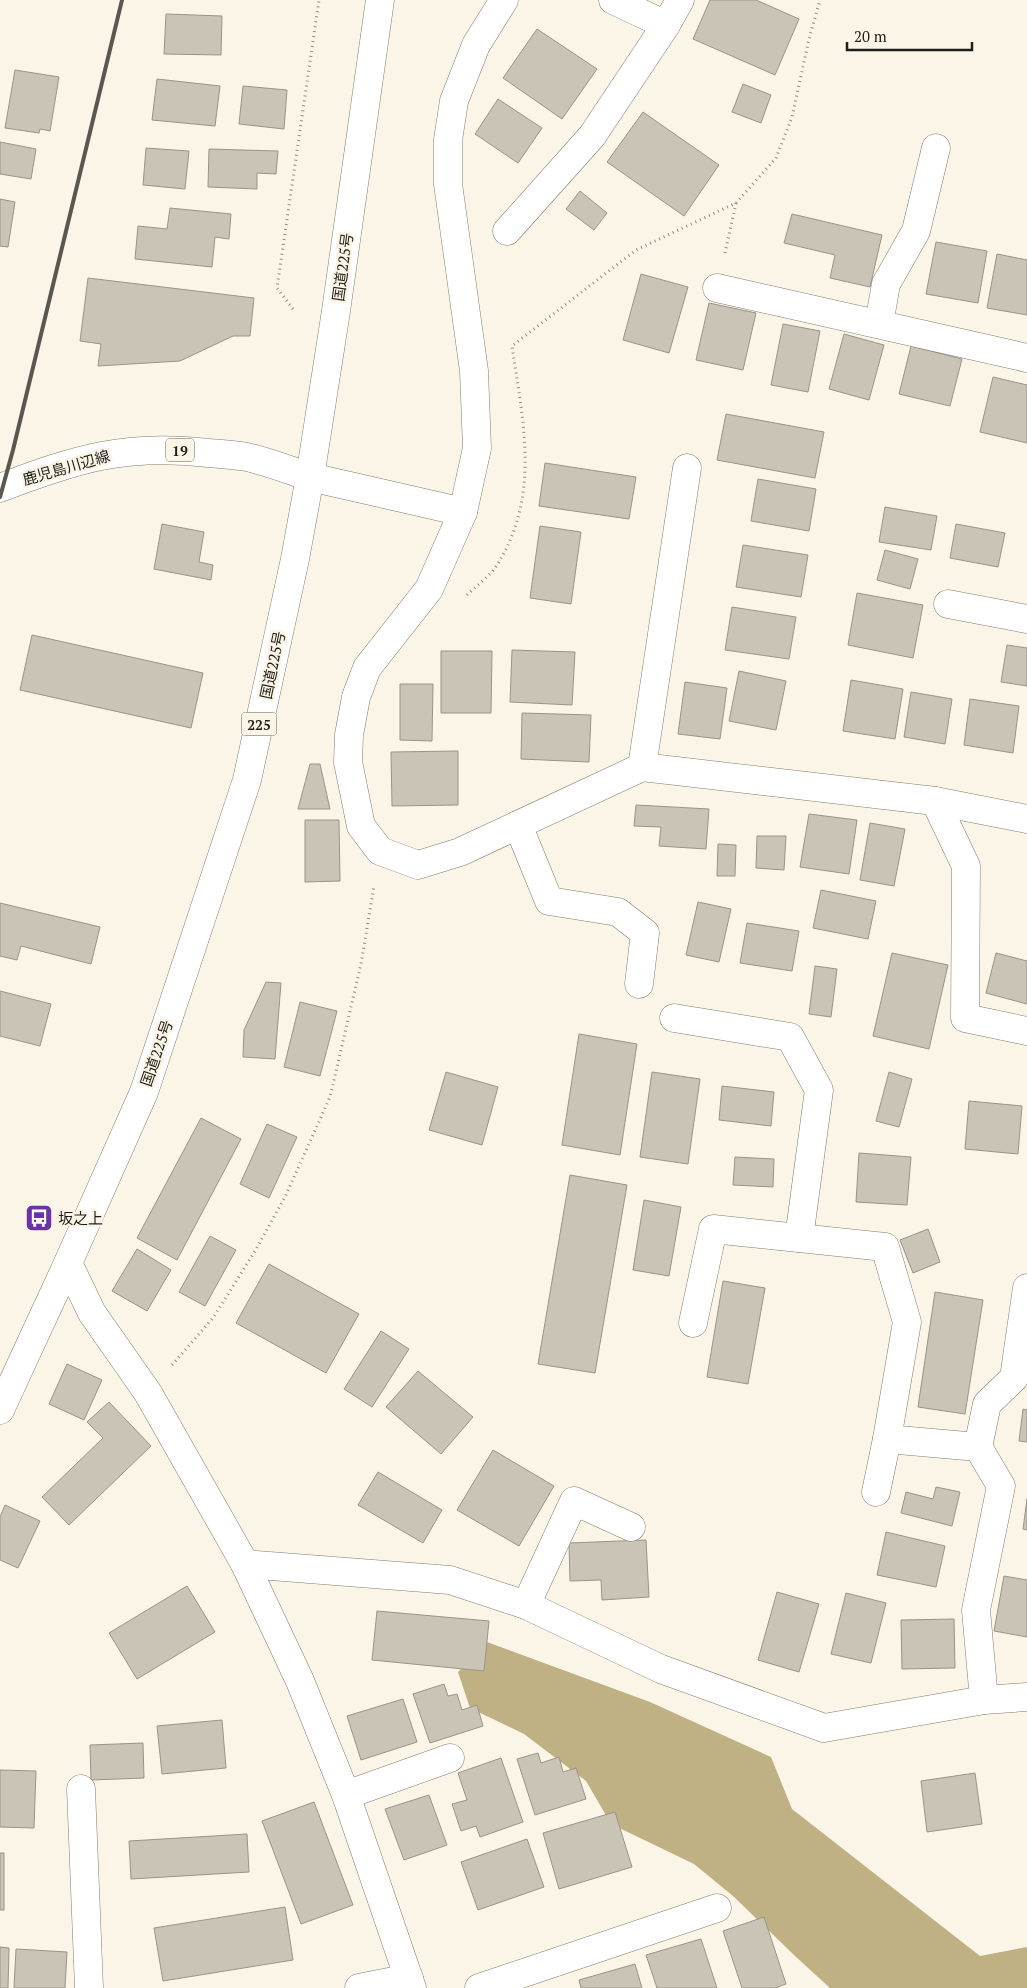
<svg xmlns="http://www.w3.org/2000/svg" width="1027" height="1988" viewBox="0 0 1027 1988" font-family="'PT Serif','Noto Sans JP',serif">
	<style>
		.forest { fill: #c0b185 }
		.building { fill: #c9c4b6; stroke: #999486 }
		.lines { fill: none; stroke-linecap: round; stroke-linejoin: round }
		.minor-casing { stroke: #817c6f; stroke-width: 29 }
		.primary-casing { stroke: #817c6f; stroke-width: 29 }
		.trunk-casing { stroke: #817c6f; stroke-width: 29 }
		.path { stroke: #918d83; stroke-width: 3; stroke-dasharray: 1 4; stroke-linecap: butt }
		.minor { stroke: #fff; stroke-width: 28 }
		.primary { stroke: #fff; stroke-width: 28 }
		.trunk { stroke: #fff; stroke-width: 28 }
		.rail { stroke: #5a574f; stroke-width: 4 }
		.labels { text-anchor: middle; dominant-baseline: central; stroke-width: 5; stroke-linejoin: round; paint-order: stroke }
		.shield { fill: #faf5e6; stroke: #615e56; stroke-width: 1 }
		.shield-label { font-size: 14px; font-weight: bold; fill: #201e19 }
		.street-label { font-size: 15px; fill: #201e19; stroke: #faf5e6 }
		.poi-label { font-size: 15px; fill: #201e19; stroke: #faf5e6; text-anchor: start }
	</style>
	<rect width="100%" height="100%" fill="#faf5e6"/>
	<polygon class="forest" points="487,1642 650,1702 771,1757 792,1809 980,1956 1027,1947 1027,1988 830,1988 795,1956 733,1896 694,1864 611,1824 586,1781 524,1734 470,1708 458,1672"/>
	<g class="building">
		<polygon points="710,0 756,0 799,19 775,75 693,39"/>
		<polygon points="166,14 222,16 221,55 164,54"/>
		<polygon points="537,29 597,69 562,119 503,78"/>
		<polygon points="15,70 59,77 50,131 40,129 39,133 5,128"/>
		<polygon points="157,79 220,86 215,126 152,120"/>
		<polygon points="743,84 771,95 761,123 732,112"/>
		<polygon points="243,86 287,90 284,129 239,124"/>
		<polygon points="498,99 542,128 518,163 475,134"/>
		<polygon points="643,112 719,165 684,216 607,162"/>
		<polygon points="0,142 36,149 31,179 0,174"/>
		<polygon points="146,148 189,151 185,189 143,185"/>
		<polygon points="209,149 278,151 276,174 257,173 257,189 208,187"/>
		<polygon points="580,191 607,213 594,230 566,209"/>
		<polygon points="0,199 15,202 8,247 0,246"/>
		<polygon points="170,208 231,214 229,239 215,237 212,267 135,259 138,226 167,229"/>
		<polygon points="792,214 882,235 870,287 830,278 835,255 784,243"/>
		<polygon points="936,242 987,251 978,303 926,294"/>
		<polygon points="997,254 1027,260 1027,315 987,308"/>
		<polygon points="641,274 688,287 669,353 623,340"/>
		<polygon points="88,278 254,298 250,336 233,336 180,361 98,366 101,344 80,341"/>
		<polygon points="709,303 756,313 743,370 696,360"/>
		<polygon points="783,324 820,331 808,392 771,385"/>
		<polygon points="844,334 884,345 869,400 829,389"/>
		<polygon points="911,346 962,359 950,406 899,394"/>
		<polygon points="993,377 1027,385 1027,443 980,432"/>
		<polygon points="726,414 824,432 815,478 717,460"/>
		<polygon points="545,463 636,477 629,519 539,506"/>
		<polygon points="758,479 816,489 809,531 751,521"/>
		<polygon points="885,507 937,516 931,550 879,542"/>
		<polygon points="162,524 204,532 199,562 213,565 211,580 154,569"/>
		<polygon points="956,524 1005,533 998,567 950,558"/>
		<polygon points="540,526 581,532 571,604 530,598"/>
		<polygon points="743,545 808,555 801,597 736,587"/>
		<polygon points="885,550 918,559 910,589 877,580"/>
		<polygon points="857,593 923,605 913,658 848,645"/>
		<polygon points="732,607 796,617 789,659 725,650"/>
		<polygon points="32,635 203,673 191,728 20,690"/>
		<polygon points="1007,645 1027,648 1027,686 1001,682"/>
		<polygon points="512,650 575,652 572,705 510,702"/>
		<polygon points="441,651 492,651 491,713 441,713"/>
		<polygon points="739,671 786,681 776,730 729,721"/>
		<polygon points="851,680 903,689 895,739 843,731"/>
		<polygon points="685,682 727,688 720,739 678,734"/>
		<polygon points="400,684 433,684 432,741 400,740"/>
		<polygon points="911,692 952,699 945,744 904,737"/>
		<polygon points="970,699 1019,706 1013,753 964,745"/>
		<polygon points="522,713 591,715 589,762 521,759"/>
		<polygon points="458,751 458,805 392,806 391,752"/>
		<polygon points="310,764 320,764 330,809 298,809"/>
		<polygon points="636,805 709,809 706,849 659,846 661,827 634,826"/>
		<polygon points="809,814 857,820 849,874 800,867"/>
		<polygon points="305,820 339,820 340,881 305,882"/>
		<polygon points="870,823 905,829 894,886 860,880"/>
		<polygon points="757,836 786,836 784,870 756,868"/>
		<polygon points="718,844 736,845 735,876 717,876"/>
		<polygon points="821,890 876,901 868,939 813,928"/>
		<polygon points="698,902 731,909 719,962 686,955"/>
		<polygon points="0,903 100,927 91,964 21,946 17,960 0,956"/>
		<polygon points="747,923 799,931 792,971 740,963"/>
		<polygon points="892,953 948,965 929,1049 873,1036"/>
		<polygon points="996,953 1027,961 1027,1004 986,993"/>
		<polygon points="815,966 837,969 831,1017 809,1014"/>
		<polygon points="266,982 281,983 275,1059 243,1057 244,1030"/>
		<polygon points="0,991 51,1004 40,1046 0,1036"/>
		<polygon points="300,1002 337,1011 320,1076 284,1067"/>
		<polygon points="579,1034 637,1044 620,1155 562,1145"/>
		<polygon points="446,1072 498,1087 482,1145 429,1130"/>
		<polygon points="652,1072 700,1079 688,1164 640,1157"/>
		<polygon points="889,1072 912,1079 899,1127 876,1121"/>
		<polygon points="722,1086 774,1092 771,1126 719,1120"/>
		<polygon points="969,1101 1022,1106 1018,1154 965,1149"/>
		<polygon points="201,1118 241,1139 177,1260 137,1238"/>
		<polygon points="267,1124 297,1137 269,1198 240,1184"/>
		<polygon points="859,1153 911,1157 907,1205 856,1202"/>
		<polygon points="735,1157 774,1159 773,1187 733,1185"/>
		<polygon points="570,1175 627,1185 595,1373 538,1364"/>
		<polygon points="644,1200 681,1207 669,1276 633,1270"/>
		<polygon points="928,1229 940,1262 913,1273 900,1240"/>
		<polygon points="210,1236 236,1250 205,1306 179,1292"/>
		<polygon points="137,1249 171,1270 147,1311 112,1291"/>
		<polygon points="269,1264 359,1314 326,1373 236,1323"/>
		<polygon points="723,1281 765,1288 748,1384 707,1377"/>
		<polygon points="935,1292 983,1300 965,1414 918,1407"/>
		<polygon points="381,1331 409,1349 372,1407 344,1389"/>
		<polygon points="67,1364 102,1380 84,1420 49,1404"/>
		<polygon points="418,1371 473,1417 441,1454 386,1407"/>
		<polygon points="109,1402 151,1446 69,1525 42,1497 103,1438 87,1422"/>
		<polygon points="1023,1409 1027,1410 1027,1442 1019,1441"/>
		<polygon points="493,1450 554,1486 519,1546 457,1510"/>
		<polygon points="378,1472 442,1510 423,1543 358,1505"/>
		<polygon points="936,1487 960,1492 952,1526 901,1513 906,1492 933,1499"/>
		<polygon points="1027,1499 1027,1530 1023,1529"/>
		<polygon points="5,1505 40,1521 18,1568 0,1560 0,1517"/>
		<polygon points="886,1532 945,1546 936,1587 877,1575"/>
		<polygon points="646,1540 649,1597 602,1600 601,1580 570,1581 569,1543"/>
		<polygon points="1004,1576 1027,1580 1027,1637 994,1631"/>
		<polygon points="187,1586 215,1632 137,1679 109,1633"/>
		<polygon points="777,1592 819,1604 799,1672 758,1660"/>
		<polygon points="846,1593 886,1603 871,1663 831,1654"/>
		<polygon points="377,1611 489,1621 484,1671 372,1660"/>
		<polygon points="954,1619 955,1668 902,1669 901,1620"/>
		<polygon points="444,1684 448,1696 457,1694 462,1710 477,1705 483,1726 430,1743 413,1694"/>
		<polygon points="403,1699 417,1742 361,1760 347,1716"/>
		<polygon points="222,1720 226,1768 162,1774 157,1726"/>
		<polygon points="143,1743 144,1778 91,1780 90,1745"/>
		<polygon points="538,1753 541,1763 559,1757 563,1772 576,1768 586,1799 535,1815 517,1759"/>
		<polygon points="501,1758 523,1822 480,1837 476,1826 461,1831 452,1804 467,1800 458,1773"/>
		<polygon points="0,1770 36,1771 34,1828 0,1827"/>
		<polygon points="975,1773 982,1824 927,1832 921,1781"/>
		<polygon points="429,1795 447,1845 404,1860 385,1809"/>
		<polygon points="314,1802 353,1905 301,1924 262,1821"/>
		<polygon points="615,1812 632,1867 559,1889 543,1833"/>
		<polygon points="247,1834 249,1872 131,1879 129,1841"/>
		<polygon points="527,1839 544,1887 478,1910 461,1862"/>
		<rect x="0" y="1853" width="4" height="57"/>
		<polygon points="285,1907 293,1960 163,1981 154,1928"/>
		<polygon points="764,1917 786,1984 775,1988 742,1988 723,1931"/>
		<polygon points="701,1939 717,1988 657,1988 646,1955"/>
		<polygon points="0,1947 9,1948 8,1988 0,1988"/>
		<polygon points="16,1949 67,1952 65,1988 14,1988"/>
		<polygon points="635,1964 642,1988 581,1988 579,1980"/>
	</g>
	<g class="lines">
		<g class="minor-casing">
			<g id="minor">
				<polyline points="504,0 476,45 454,101 448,140 448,184 474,371 477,448 463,512 429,589 367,668 356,697 349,735 348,762 361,826 380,851 418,865 460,852 642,767 935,801 1027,819"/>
				<polyline points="613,0 666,25 680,0"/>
				<polyline points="507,231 592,136 666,25"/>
				<polyline points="717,288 1027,358"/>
				<polyline points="879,324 886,284 916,231 936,148"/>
				<polyline points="310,477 463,512"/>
				<polyline points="948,604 1027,619"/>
				<polyline points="642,767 687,468"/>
				<polyline points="935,801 966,866 965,1018 1027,1031"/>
				<polyline points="518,825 549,901 618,912 645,933 639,984"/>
				<polyline points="674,1018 790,1037 819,1090 799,1238"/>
				<polyline points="68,1263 92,1313 148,1393 245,1564 300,1681 346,1795 412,1988"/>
				<polyline points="693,1323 713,1229 885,1247 907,1322 887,1439 978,1447 1001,1486 976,1610 984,1700"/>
				<polyline points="978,1447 987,1404 1014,1378 1027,1288"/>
				<polyline points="876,1492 887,1439"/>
				<polyline points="245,1564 450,1580 526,1605 661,1669 824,1728 984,1700 1027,1697"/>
				<polyline points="526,1605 574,1501 631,1527"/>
				<polyline points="81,1789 89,1988"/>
				<polyline points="346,1795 450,1758"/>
				<polyline points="359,1988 409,1978"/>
				<polyline points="479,1988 717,1908"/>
			</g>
		</g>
		<g class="primary-casing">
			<path id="primary" d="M 0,488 C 76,459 126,443 209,453 C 222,454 235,455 247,457 C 268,462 289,470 310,477"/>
		</g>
		<g class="trunk-casing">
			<polyline id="trunk" points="0,1410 68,1263 144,1092 247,780 295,559 310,477 336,311 380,0"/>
		</g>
		<g class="path">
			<polyline points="725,253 736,203"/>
			<polyline points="293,309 277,288 319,0"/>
			<path d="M 467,595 C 476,586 490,576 497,565 C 541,495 523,422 512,346 L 636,250 L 736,203 L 776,158 L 792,117 L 809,39 L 820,0"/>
			<polyline points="172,1365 213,1318 255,1251 286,1195 330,1097 361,964 374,886"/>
		</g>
		<use href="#minor" class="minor"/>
		<use href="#primary" class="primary"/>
		<use href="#trunk" class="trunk"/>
		<polyline class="rail" points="0,497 13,450 122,0"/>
	</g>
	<defs>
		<g id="bus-square" transform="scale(1.4375)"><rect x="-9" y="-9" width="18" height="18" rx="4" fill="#6a33aa" stroke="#faf5e6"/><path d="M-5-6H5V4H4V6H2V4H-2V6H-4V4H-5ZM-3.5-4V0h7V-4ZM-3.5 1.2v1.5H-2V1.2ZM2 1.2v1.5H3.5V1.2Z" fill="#fff"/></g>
	</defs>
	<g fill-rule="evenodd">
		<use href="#bus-square" x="39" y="1218"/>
	</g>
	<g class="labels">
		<g class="shield">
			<rect x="166" y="438.5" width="28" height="23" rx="4"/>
			<rect x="241.5" y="712.5" width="35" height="23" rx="4"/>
		</g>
		<g class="shield-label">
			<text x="180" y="450">19</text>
			<text x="259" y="724">225</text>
		</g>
		<g class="street-label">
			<text transform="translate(342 267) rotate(-82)">国道225号</text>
			<text transform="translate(66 467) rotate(-16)">鹿児島川辺線</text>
			<text transform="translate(272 665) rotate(-78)">国道225号</text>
			<text transform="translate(156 1053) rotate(-71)">国道225号</text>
		</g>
		<g class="poi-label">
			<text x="58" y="1218">坂之上</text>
		</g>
	</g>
	<path d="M847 42v8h125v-8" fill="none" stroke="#201e19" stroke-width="2.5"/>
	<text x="854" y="42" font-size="15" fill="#201e19" stroke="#faf5e6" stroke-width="4" paint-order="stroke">20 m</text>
</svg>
